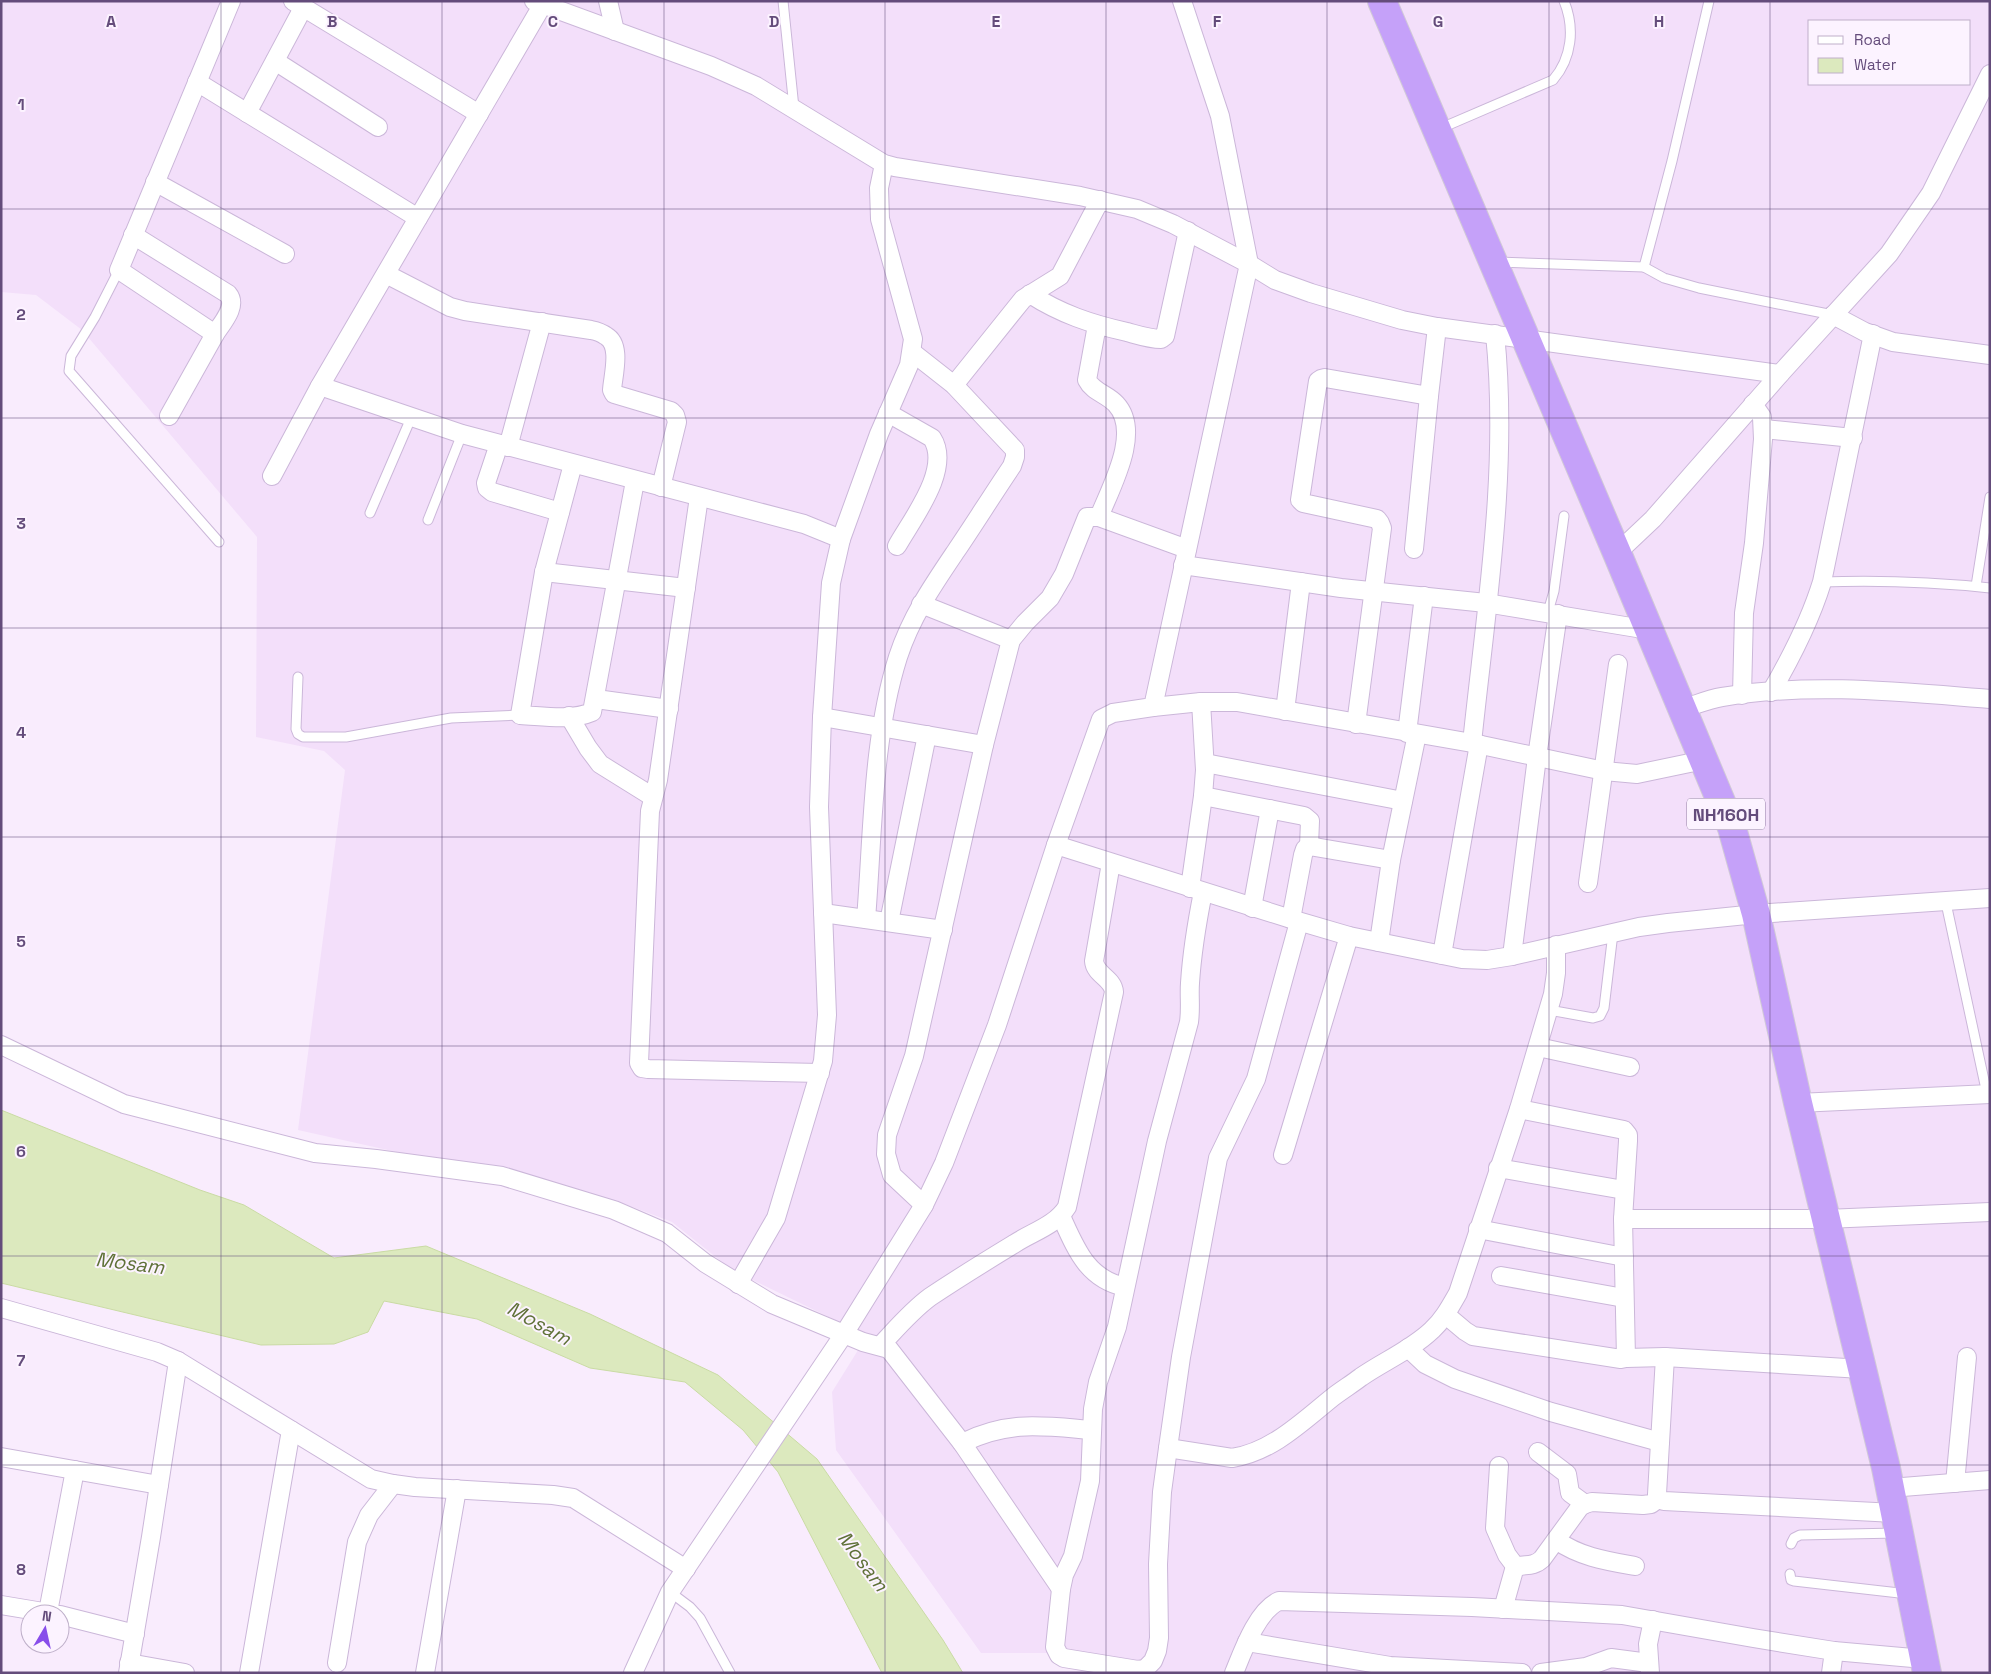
<svg xmlns="http://www.w3.org/2000/svg" width="1991" height="1674" viewBox="0 0 1991 1674" font-family="'Space Grotesk',sans-serif">
	<style>
		.residential { fill: #f3dffa; fill-rule: evenodd }
		.water { fill: #dce9be; stroke: #cadba4 }
		.lines { fill: none; stroke-linecap: round; stroke-linejoin: round }
		.lane-casing { stroke: #cbb7d9; stroke-width: 11 }
		.street-casing { stroke: #cbb7d9; stroke-width: 20 }
		.highway-casing { stroke: #d0c9d7; stroke-width: 30 }
		.lane { stroke: #fff; stroke-width: 9 }
		.street { stroke: #fff; stroke-width: 18 }
		.highway { stroke: #c5a1f9; stroke-width: 28 }
		.grid { fill: none; stroke: #644c7b; stroke-width: 1; stroke-opacity: 0.55 }
		.labels { text-anchor: middle; dominant-baseline: central; stroke-width: 4; stroke-linejoin: round; paint-order: stroke }
		.shield { fill: #fcf3ff; stroke: #927ea3; stroke-width: 1 }
		.shield-label { font-size: 18px; font-weight: bold; fill: #644c7b }
		.water-label { font-size: 20px; font-style: italic; fill: #5f7138; stroke: #fcf3ff }
		.grid-label { font-size: 16px; text-anchor: middle; font-weight: bold; fill: #644c7b; stroke: #fcf3ff; stroke-width: 4; stroke-linejoin: round; paint-order: stroke }
	</style>
	<rect width="100%" height="100%" fill="#f9ecfd"/>
	<path class="residential" d="M 1,1 L 1990,1 L 1990,1673 L 1115,1673 L 1071,1653 L 981,1653 L 836,1450 L 832,1392 L 860,1347 L 837,1321 L 732,1270 L 672,1222 L 617,1201 L 298,1130 L 345,770 L 324,751 L 256,737 L 257,537 L 82,330 L 36,295 L 1,292 ZM 1810,21 L 1970,21 L 1970,84 L 1810,84 Z"/>
	<polygon class="water" points="1,1110 200,1190 244,1205 334,1258 426,1246 590,1314 718,1375 817,1459 943,1640 963,1673 882,1673 778,1472 743,1430 685,1382 590,1368 477,1319 384,1301 368,1332 334,1344 261,1345 1,1283"/>
	<g class="lines">
		<g class="lane-casing">
			<g id="lane">
				<polyline points="783,1 794,108"/>
				<path d="M 1439,129 L 1553,80 C 1572,58 1575,28 1564,1"/>
				<polyline points="1498,262 1644,267 1672,161 1709,1"/>
				<polyline points="1644,267 1664,278 1699,288 1833,315"/>
				<polyline points="119,270 95,317 71,356 69,371 219,542"/>
				<polyline points="370,513 411,418"/>
				<polyline points="428,520 462,434"/>
				<path d="M 1822,582 C 1878,580 1934,582 1990,588"/>
				<polyline points="1976,586 1990,497"/>
				<polyline points="1548,612 1554,591 1564,516"/>
				<polyline points="298,677 296,729 298,734 303,737 346,737 451,718 520,715"/>
				<polyline points="1946,903 1987,1094"/>
				<polyline points="1549,1010 1593,1018 1600,1016 1604,1008 1613,933"/>
				<polyline points="1791,1544 1794,1538 1800,1535 1897,1533"/>
				<polyline points="1790,1574 1791,1580 1794,1581 1908,1594"/>
				<polyline points="670,1592 690,1607 700,1618 730,1673"/>
			</g>
		</g>
		<g class="street-casing">
			<g id="street">
				<polyline points="293,1 479,114"/>
				<polyline points="534,1 711,66 756,86 884,164 895,167 1080,196 1137,209 1173,224 1249,264 1275,280 1311,293 1402,320 1437,327 1780,374"/>
				<polyline points="608,1 615,31"/>
				<polyline points="275,61 378,127"/>
				<polyline points="197,82 418,218"/>
				<polyline points="247,113 303,8"/>
				<polyline points="155,182 285,254"/>
				<path d="M 133,235 L 228,294 C 238,306 222,323 215,334"/>
				<path d="M 386,274 L 450,307 L 465,311 L 591,330 C 596,331 602,333 606,336 C 622,345 613,375 612,390 L 614,394 L 671,411 L 675,415 L 677,422 L 661,487"/>
				<path d="M 1030,294 C 1061,314 1091,324 1127,332 C 1138,335 1150,339 1161,339 L 1165,336 L 1188,231"/>
				<polyline points="1833,315 1865,332 1893,342 1990,355"/>
				<path d="M 1097,325 L 1087,380 C 1093,392 1107,394 1116,404 C 1142,432 1111,487 1099,517"/>
				<polyline points="954,385 1023,299 1060,276 1100,200"/>
				<polyline points="320,386 462,434 804,524 841,539"/>
				<path d="M 888,413 L 932,438 C 952,469 912,519 897,546"/>
				<polyline points="169,416 215,334 119,270 231,1"/>
				<polyline points="1764,429 1853,438"/>
				<polyline points="499,444 486,483 487,488 492,492 560,512"/>
				<polyline points="508,447 542,322"/>
				<path d="M 573,464 L 544,572 L 520,715 C 543,716 571,721 592,712 L 635,481"/>
				<polyline points="272,476 320,386 543,4"/>
				<polyline points="699,497 658,780 650,811 639,1063 642,1068 648,1069 820,1073"/>
				<polyline points="1414,549 1429,396"/>
				<polyline points="1617,553 1653,519 1780,374 1889,254 1931,193 1990,74"/>
				<polyline points="1183,565 1341,588 1486,603 1649,630"/>
				<polyline points="544,572 686,588"/>
				<polyline points="921,604 1011,640"/>
				<path d="M 1771,692 C 1792,656 1810,621 1822,582 L 1873,334"/>
				<polyline points="1742,695 1744,613 1754,543 1763,439 1762,417 1753,404"/>
				<polyline points="596,699 669,709"/>
				<polyline points="1153,707 1201,702 1237,702 1472,743 1604,771 1637,774 1704,760"/>
				<path d="M 1682,709 C 1695,705 1709,699 1722,697 C 1811,682 1901,692 1990,699"/>
				<polyline points="1285,711 1301,582"/>
				<polyline points="569,716 588,748 600,764 653,797"/>
				<polyline points="822,717 984,745"/>
				<polyline points="1356,724 1382,528 1380,523 1377,519 1303,503 1300,500 1318,381 1321,379 1325,378 1429,396 1437,327"/>
				<polyline points="1407,733 1424,596"/>
				<path d="M 1472,743 C 1486,608 1509,470 1495,334"/>
				<polyline points="1205,763 1403,801"/>
				<polyline points="1203,796 1304,816 1310,821 1309,846"/>
				<polyline points="1056,845 1291,919 1349,936 1462,959 1487,960 1512,956 1639,927 1668,923 1756,914 1990,898"/>
				<polyline points="1588,883 1618,664"/>
				<polyline points="1190,888 1203,796 1205,770 1201,702"/>
				<path d="M 1203,892 C 1197,922 1192,952 1190,983 C 1189,996 1191,1008 1189,1022 L 1157,1141 L 1117,1327 L 1098,1382 L 1093,1409 L 1090,1481 L 1073,1556 L 1064,1575 L 1061,1589 L 1055,1647 L 1059,1655 L 1064,1658 L 1138,1670 L 1145,1669 L 1153,1661 L 1157,1651 L 1159,1638 L 1158,1564 L 1162,1492 L 1168,1448 L 1181,1357 L 1218,1158 L 1256,1079 L 1299,922"/>
				<polyline points="1252,908 1270,809"/>
				<polyline points="823,913 943,930"/>
				<path d="M 866,919 C 873,833 872,739 898,657 C 911,617 933,585 956,551 C 975,523 993,494 1012,466 L 1015,457 L 1015,450 L 954,385 L 912,352"/>
				<polyline points="1291,919 1303,855 1305,849 1309,846 1391,860"/>
				<polyline points="889,922 927,735"/>
				<polyline points="1379,942 1391,860 1417,734"/>
				<polyline points="1442,955 1479,744"/>
				<polyline points="1512,956 1537,757 1558,614"/>
				<polyline points="1,1045 124,1104 315,1153 376,1159 502,1176 614,1210 667,1233 705,1263 772,1304 863,1342 889,1349 962,1443 1061,1589"/>
				<polyline points="1538,1047 1630,1067"/>
				<polyline points="1798,1103 1990,1094"/>
				<polyline points="1519,1109 1624,1130 1628,1135 1628,1141 1623,1219"/>
				<polyline points="1283,1155 1349,936"/>
				<polyline points="1498,1168 1624,1190"/>
				<polyline points="924,1205 892,1175 886,1154 887,1135 914,1056 984,745 1011,640 1025,623 1050,598 1064,574 1087,517 1099,517 1187,549"/>
				<path d="M 1061,1216 C 1076,1249 1087,1279 1125,1287"/>
				<polyline points="1478,1229 1624,1257"/>
				<polyline points="1501,1276 1624,1298"/>
				<polyline points="738,1284 776,1218 823,1061 827,1015 819,807 822,717 831,583 841,539 879,434 909,365 913,339 880,219 879,188 884,164"/>
				<polyline points="1,1308 157,1352 178,1361 371,1479 393,1484 415,1487 553,1495 573,1498 686,1569"/>
				<polyline points="1446,1315 1465,1331 1473,1336 1621,1359 1626,1358 1623,1219 1826,1219 1990,1212"/>
				<path d="M 880,1346 C 896,1329 911,1311 930,1297 C 957,1279 986,1261 1014,1244 C 1032,1232 1055,1226 1067,1207 L 1114,992 C 1113,978 1095,975 1094,961 L 1111,863"/>
				<polyline points="1408,1348 1425,1364 1455,1379 1551,1412 1660,1442"/>
				<polyline points="1665,1357 1657,1494 1658,1499 1664,1501 1895,1513"/>
				<polyline points="1626,1358 1665,1357 1862,1369"/>
				<path d="M 962,1443 C 1009,1420 1042,1426 1092,1430"/>
				<path d="M 1168,1448 L 1232,1458 C 1272,1452 1303,1421 1333,1397 C 1342,1390 1352,1384 1361,1377 C 1384,1361 1411,1350 1432,1330 C 1443,1320 1450,1307 1458,1293 L 1519,1109 L 1553,994 L 1556,973 L 1556,945"/>
				<polyline points="1538,1452 1567,1474 1570,1493 1585,1504"/>
				<polyline points="1,1457 159,1485"/>
				<polyline points="1499,1466 1495,1528 1507,1555 1516,1567"/>
				<polyline points="1955,1483 1967,1357"/>
				<polyline points="1890,1488 1990,1480"/>
				<path d="M 1556,1540 C 1580,1557 1607,1561 1635,1566"/>
				<polyline points="1,1605 55,1614"/>
				<path d="M 1503,1609 L 1514,1570 C 1521,1561 1530,1570 1542,1559 L 1580,1507 L 1585,1504 L 1592,1502 L 1643,1505 L 1651,1504 L 1658,1499"/>
				<polyline points="48,1612 75,1470"/>
				<polyline points="60,1615 135,1634"/>
				<polyline points="1247,1642 1390,1666 1522,1673"/>
				<polyline points="129,1663 185,1673"/>
				<polyline points="337,1663 357,1542 369,1515 393,1484"/>
				<polyline points="128,1673 151,1537 178,1361"/>
				<polyline points="249,1673 291,1430"/>
				<polyline points="425,1673 457,1489"/>
				<polyline points="633,1673 670,1592 844,1334 924,1205 944,1163 997,1025 1056,845 1101,719 1113,713 1153,707 1249,264 1220,116 1182,1"/>
				<path d="M 1234,1673 C 1243,1651 1257,1611 1279,1601 L 1472,1607 L 1622,1615 L 1753,1638 L 1834,1651 L 1924,1659"/>
				<polyline points="1541,1673 1586,1667 1611,1658 1649,1663"/>
				<polyline points="1650,1673 1648,1644 1653,1620"/>
				<polyline points="1831,1673 1834,1651"/>
			</g>
		</g>
		<g class="highway-casing">
			<polyline id="highway" points="1382,1 1617,553 1732,828 1756,914 1798,1103 1886,1468 1927,1673"/>
		</g>
		<use href="#lane" class="lane"/>
		<use href="#street" class="street"/>
		<use href="#highway" class="highway"/>
	</g>
	<path class="grid" d="M 221,1 L 221,1673M 442,1 L 442,1673M 664,1 L 664,1673M 885,1 L 885,1673M 1106,1 L 1106,1673M 1327,1 L 1327,1673M 1549,1 L 1549,1673M 1770,1 L 1770,1673M 1,209 L 1990,209M 1,418 L 1990,418M 1,628 L 1990,628M 1,837 L 1990,837M 1,1046 L 1990,1046M 1,1256 L 1990,1256M 1,1465 L 1990,1465"/>
	<g class="labels">
		<rect class="shield" x="1687" y="798.5" width="78" height="31" rx="4"/>
		<g class="shield-label">
			<text x="1726" y="814">NH160H</text>
		</g>
		<g class="water-label">
			<text transform="translate(130 1263) rotate(7)">Mosam</text>
			<text transform="translate(539 1323) rotate(29)">Mosam</text>
			<text transform="translate(863 1561) rotate(53)">Mosam</text>
		</g>
	</g>
	<g class="grid-label">
		<text x="111" y="27">A</text>
		<text x="332" y="27">B</text>
		<text x="553" y="27">C</text>
		<text x="774" y="27">D</text>
		<text x="996" y="27">E</text>
		<text x="1217" y="27">F</text>
		<text x="1438" y="27">G</text>
		<text x="1659" y="27">H</text>
		<text x="21" y="110">1</text>
		<text x="21" y="320">2</text>
		<text x="21" y="529">3</text>
		<text x="21" y="738">4</text>
		<text x="21" y="947">5</text>
		<text x="21" y="1157">6</text>
		<text x="21" y="1366">7</text>
		<text x="21" y="1575">8</text>
	</g>
	<rect width="1991" height="1674" fill="none" stroke="#644c7b" stroke-width="5"/>
	<rect x="1808" y="20" width="162" height="65" fill="#fcf3ff" stroke="#bfb0ca"/>
	<rect x="1818" y="36" width="25" height="8" fill="#ffffff" stroke="#bfb0ca"/>
	<text x="1854" y="45" font-size="15" fill="#644c7b">Road</text>
	<rect x="1818" y="58" width="25" height="15" fill="#dce9be" stroke="#bfb0ca"/>
	<text x="1854" y="70" font-size="15" fill="#644c7b">Water</text>
	<g transform="translate(45 1629) rotate(9)"><circle r="24" fill="#fcf3ff" stroke="#bfb0ca"/>
	<path d="M0-4L9 19L0 12L-9 19Z" fill="#884eea"/>
	<text y="-8" font-size="14" font-weight="bold" text-anchor="middle" fill="#644c7b">N</text>
	</g>
</svg>
